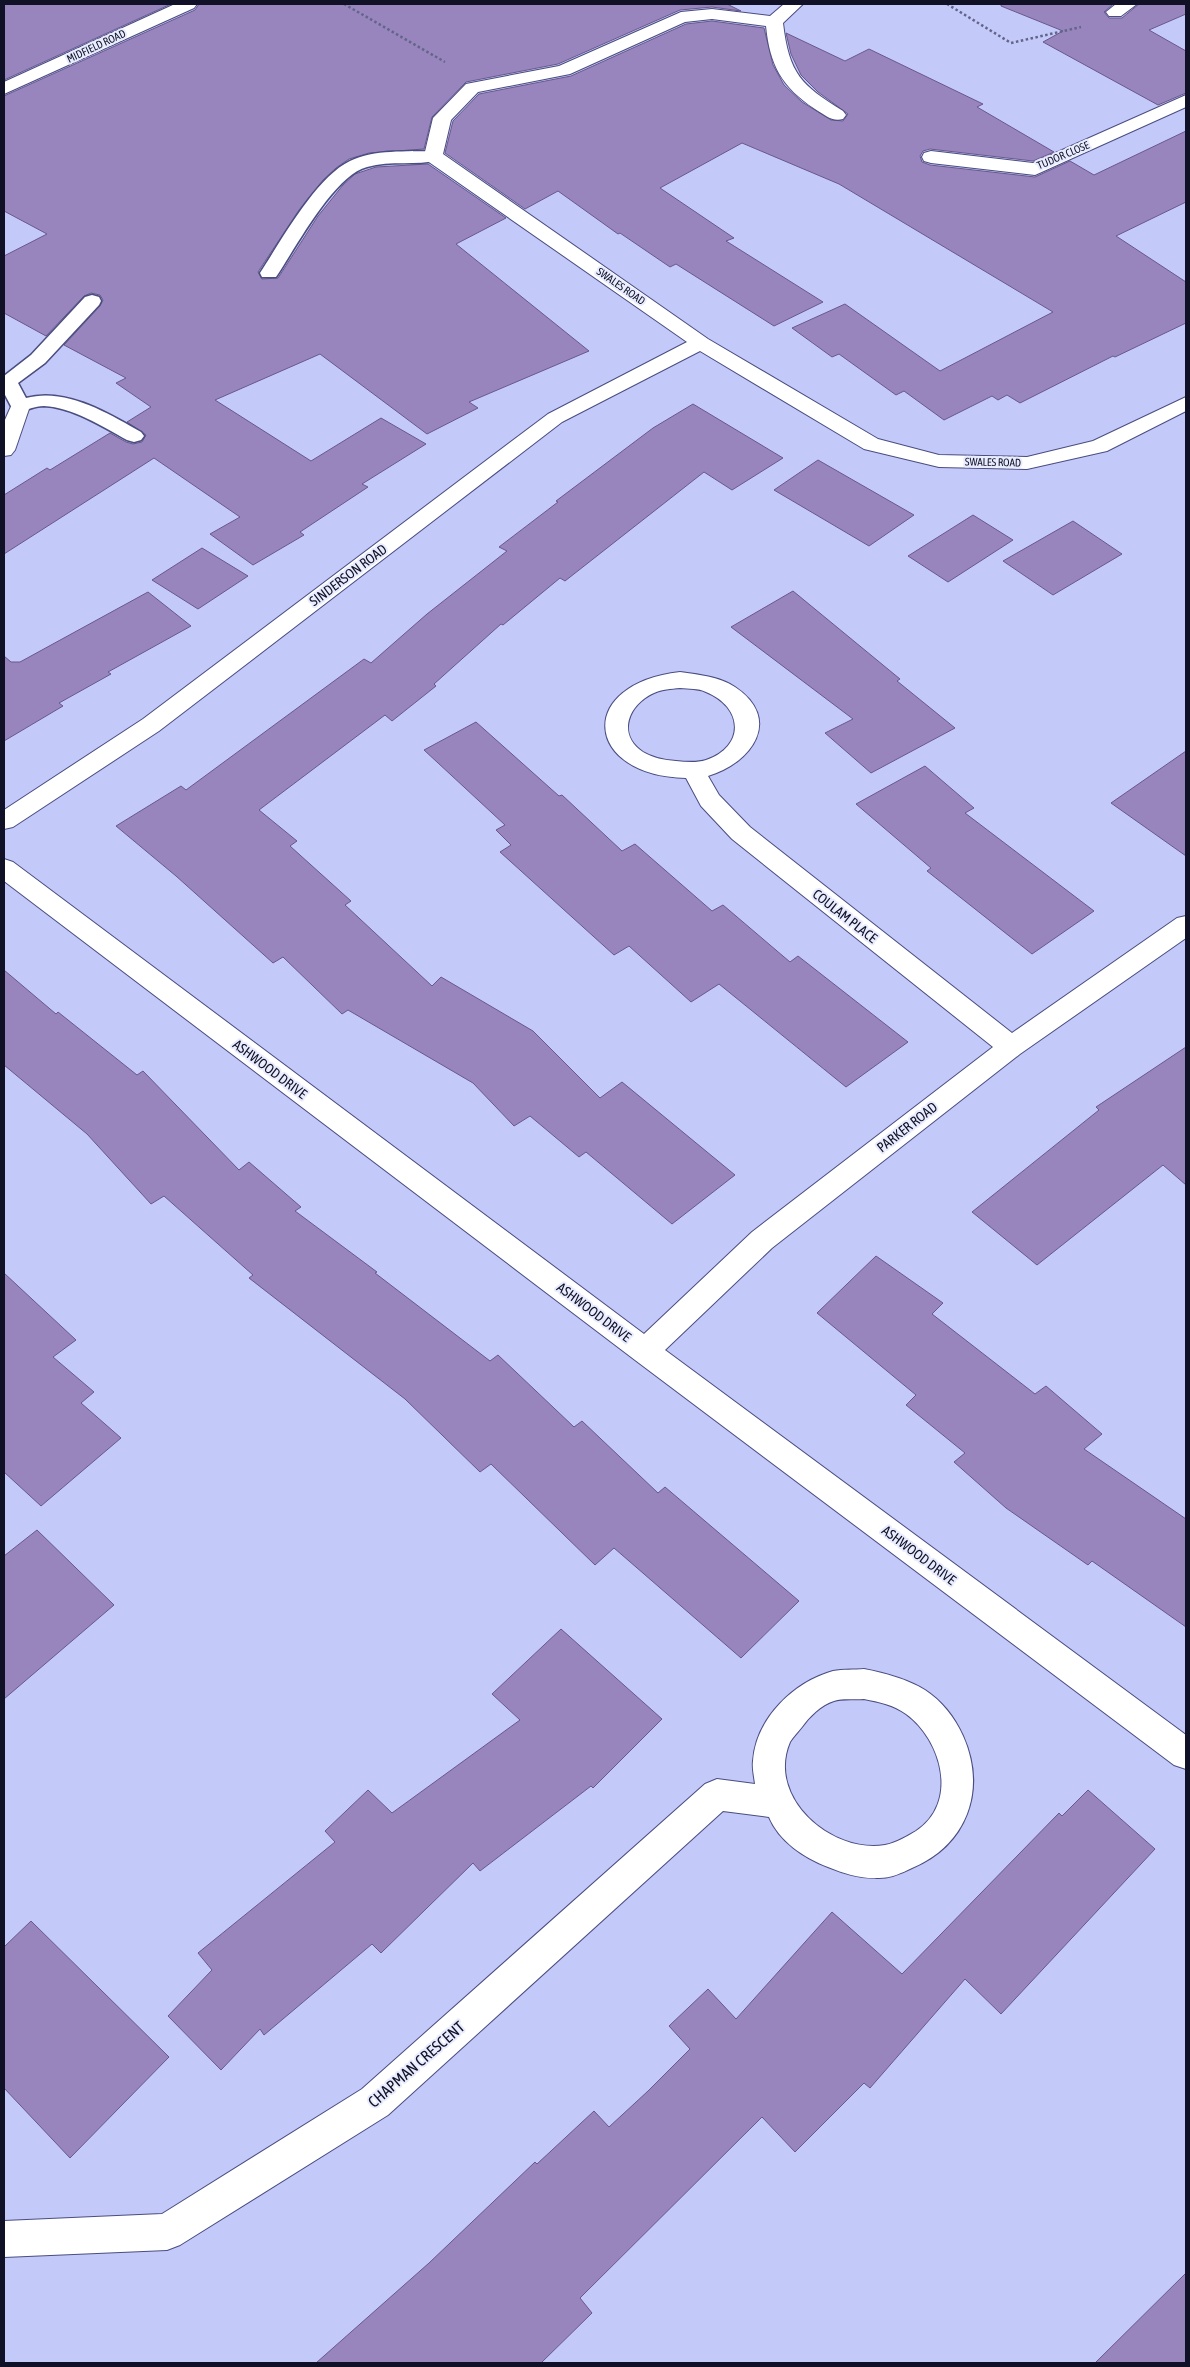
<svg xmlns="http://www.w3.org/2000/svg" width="1190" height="2367" viewBox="0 0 1190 2367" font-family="'Asap Condensed',sans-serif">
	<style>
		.building { fill: #9885be; stroke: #6a588c }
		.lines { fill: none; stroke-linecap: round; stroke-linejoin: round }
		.lane-casing { stroke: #494d80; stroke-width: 3 }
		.street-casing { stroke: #494d80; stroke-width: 2 }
		.path { stroke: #626587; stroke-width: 2.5; stroke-dasharray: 2.5 2.5; stroke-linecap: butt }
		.lane { fill: #fff; fill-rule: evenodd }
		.street { fill: #fff; fill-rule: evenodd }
		.labels { text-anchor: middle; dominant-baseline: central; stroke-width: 4; stroke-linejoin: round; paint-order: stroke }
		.far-street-label { font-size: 11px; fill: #101126; stroke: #e9ecff }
		.street-label { font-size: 14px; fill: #101126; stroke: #e9ecff }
		.near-street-label { font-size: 16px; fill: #101126; stroke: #e9ecff }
	</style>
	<rect width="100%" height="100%" fill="#c3c9f9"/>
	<g class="building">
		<polygon points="4,4 171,4 4,80"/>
		<polygon points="199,4 727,4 741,11 712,7 680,10 558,64 466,82 432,117 424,149 369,153 349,159 336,168 323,180 299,210 258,272 262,279 278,278 318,216 343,185 355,174 376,167 428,164 506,218 456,244 589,351 469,402 478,408 427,434 320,354 215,400 311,461 381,418 426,444 362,484 368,487 300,532 304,535 253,565 210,534 240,517 154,458 4,554 4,495 47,468 50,470 110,433 126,442 133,444 142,442 146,435 127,422 151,407 116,383 126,378 64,345 100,306 103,300 100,295 91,293 84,296 46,336 4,313 4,256 47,234 4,211 4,96 195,10"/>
		<polygon points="1001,4 1113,4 1104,12 1109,18 1122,18 1139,4 1186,4 1186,14 1149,30 1186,51 1186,93 1158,105 1043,42 1063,31 1001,6"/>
		<polygon points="712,21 764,28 773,65 784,85 802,102 831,120 843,121 848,114 818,92 801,75 791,54 786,33 845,61 869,49 983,104 977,107 1054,152 1033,161 930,149 923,151 920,156 922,162 930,165 1035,177 1070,161 1094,175 1186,131 1186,202 1116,236 1186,282 1186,323 1115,357 1113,356 1020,403 1007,395 998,400 992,396 944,420 904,391 896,395 839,354 832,357 792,328 845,304 940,371 1053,312 839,184 742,143 660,188 734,238 726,241 823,302 774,326 676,264 670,267 620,233 618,234 558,191 525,209 445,153 453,121 479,94 571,76 686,24"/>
		<polygon points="693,404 783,458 732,490 704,472 565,581 560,578 503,625 501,624 434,684 436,686 392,721 385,715 259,810 297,841 290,846 351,901 345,905 432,986 441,977 533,1031 600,1098 622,1082 735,1175 672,1224 586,1152 579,1157 530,1116 514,1126 473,1083 348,1010 342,1014 283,957 273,963 176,876 116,826 181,786 186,790 364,659 371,663 427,614 507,551 499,547 558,502 556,501 653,428"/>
		<polygon points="818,460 914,515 869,546 774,490"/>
		<polygon points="973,515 1013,540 948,582 908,556"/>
		<polygon points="1073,521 1122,554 1053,595 1003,561"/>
		<polygon points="202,548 248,576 198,609 152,580"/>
		<polygon points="793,591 900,679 897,681 955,728 871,773 825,733 853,719 731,627"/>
		<polygon points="148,592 191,626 108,672 111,674 59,703 63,706 4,741 4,656 11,662 20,662"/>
		<polygon points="476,722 559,796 562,795 622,851 635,844 712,911 723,905 790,962 798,956 908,1042 846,1087 719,984 691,1002 629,946 614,955 500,852 511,845 496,830 505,825 424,750"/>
		<polygon points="1186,751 1186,856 1111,803"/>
		<polygon points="925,766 974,808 965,813 1094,911 1032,954 927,871 931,868 856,804"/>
		<polygon points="4,970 56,1014 58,1012 137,1075 143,1071 239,1170 249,1162 301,1207 295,1211 377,1272 375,1273 490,1361 498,1355 574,1427 582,1421 658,1493 665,1487 799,1601 741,1658 614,1548 595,1565 491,1464 480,1472 405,1399 249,1278 253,1275 164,1196 151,1204 87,1134 4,1065"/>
		<polygon points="1186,1047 1186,1185 1163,1165 1037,1265 972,1212 1099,1110 1096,1107"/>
		<polygon points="876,1256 943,1303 932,1314 1035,1394 1046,1386 1102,1434 1084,1449 1186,1519 1186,1627 1092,1561 1088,1565 1006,1508 954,1462 965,1453 906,1405 916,1395 817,1313"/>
		<polygon points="4,1273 76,1340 53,1357 94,1392 81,1403 121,1438 41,1506 4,1472"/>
		<polygon points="37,1530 114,1605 4,1699 4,1556"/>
		<polygon points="561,1629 662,1719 593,1788 591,1786 480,1871 473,1863 381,1953 372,1944 264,2035 260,2029 221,2070 168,2016 212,1970 198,1953 335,1842 325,1831 368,1790 392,1813 520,1720 492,1694"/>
		<polygon points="1088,1790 1155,1849 1001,2014 965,1979 870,2088 864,2083 795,2152 762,2117 580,2298 592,2313 541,2363 316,2363 429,2263 535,2162 537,2164 594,2111 609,2127 648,2091 690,2049 669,2026 708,1989 736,2019 832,1912 902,1974 1059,1813 1062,1816"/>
		<polygon points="31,1921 169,2057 70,2158 4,2088 4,1947"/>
		<polygon points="1186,2273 1186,2363 1095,2363"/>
	</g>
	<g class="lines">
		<g class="lane-casing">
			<g id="lane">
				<path d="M 433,151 L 439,152 L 442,156 L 439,160 C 416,166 391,160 367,167 C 334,175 295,249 276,277 L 262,277 L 260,273 C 281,241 316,177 350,161 C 374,149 407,152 433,151 Z"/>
				<path d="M 92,295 L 99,297 L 101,301 L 99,305 L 45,363 L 18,383 L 26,398 C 65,387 108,413 141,432 L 144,436 L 141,440 L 134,442 L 127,440 C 103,427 72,407 44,406 C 32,406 25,413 13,410 L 4,393 L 4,376 L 31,355 L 85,297 Z"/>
			</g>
		</g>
		<g class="street-casing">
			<g id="street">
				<polygon points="175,4 197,4 194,8 4,94 4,82"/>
				<path d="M 784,4 L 803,4 L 783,23 C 789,74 801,85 843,111 L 846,115 L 843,119 C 832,122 825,115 815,109 C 782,87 770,66 766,26 L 712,19 L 685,22 L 570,74 L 478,92 L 451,120 L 443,154 L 708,339 L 878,439 L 939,455 L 1027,457 L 1093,441 L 1186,397 L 1186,411 L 1107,451 L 1027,469 L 939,467 L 864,449 L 700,351 L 562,422 L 159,731 L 13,827 L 4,829 L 4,810 L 143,719 L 548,414 L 687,342 L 426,160 L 424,156 L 433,118 L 466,84 L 559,66 L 681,12 L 712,9 L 770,16 Z"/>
				<polygon points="1116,4 1137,4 1121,16 1109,16 1106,12"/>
				<polygon points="1186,95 1186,107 1035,175 931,163 924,161 922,157 924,153 931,151 1033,163"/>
				<polygon points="20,400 27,402 30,406 15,450 11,455 4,456 4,422 13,402"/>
				<path d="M 680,672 C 699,675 718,676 735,687 C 783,719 752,763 708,776 L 719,795 L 750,827 L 1012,1033 L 1177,918 L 1186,916 L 1186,938 L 1020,1054 L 772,1248 L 665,1350 L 1186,1735 L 1186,1769 L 1174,1765 L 635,1360 L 4,881 L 4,859 L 13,862 L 644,1334 L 752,1232 L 993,1047 L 732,839 L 701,806 L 686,778 C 584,776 575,684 680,672 ZM 680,688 C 689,689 698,688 706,692 C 743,707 746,746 706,760 C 697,763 686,762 676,761 C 664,760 653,758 643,752 C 616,734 629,704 654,693 C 662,689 671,689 680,688 Z"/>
				<path d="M 864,1669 C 885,1673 907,1679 925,1690 C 942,1701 955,1718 963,1736 C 987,1790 967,1845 912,1868 C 902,1873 891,1878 879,1878 C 861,1879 845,1874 828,1867 C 804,1858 779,1841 769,1817 L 723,1811 L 388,2115 L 180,2245 L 167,2250 L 4,2257 L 4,2221 L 162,2214 L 362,2089 L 705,1784 L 717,1779 L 755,1784 C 754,1776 752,1768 753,1761 C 756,1718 794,1682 833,1671 C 843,1669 854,1670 864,1669 ZM 864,1699 C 879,1702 894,1705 906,1714 C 942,1740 959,1803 916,1831 C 906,1837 896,1843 885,1845 C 832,1854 766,1798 790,1742 C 793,1737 798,1732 802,1727 C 809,1717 821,1705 834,1701 C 843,1698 854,1700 864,1699 Z"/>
			</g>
		</g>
		<g class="path">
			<polyline points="344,4 445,62"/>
			<polyline points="947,4 1011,43 1081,27"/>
		</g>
		<use href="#lane" class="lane"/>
		<use href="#street" class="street"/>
	</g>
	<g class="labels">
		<g class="far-street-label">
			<text transform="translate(96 46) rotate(-25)">MIDFIELD ROAD</text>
			<text transform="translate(1063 155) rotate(-23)">TUDOR CLOSE</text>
			<text transform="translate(621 286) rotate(35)">SWALES ROAD</text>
			<text transform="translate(993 462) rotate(1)">SWALES ROAD</text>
		</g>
		<g class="street-label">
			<text transform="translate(348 575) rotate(-37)">SINDERSON ROAD</text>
			<text transform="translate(845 916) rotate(38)">COULAM PLACE</text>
			<text transform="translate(270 1069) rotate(37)">ASHWOOD DRIVE</text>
			<text transform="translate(907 1127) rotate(-38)">PARKER ROAD</text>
			<text transform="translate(594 1312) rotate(37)">ASHWOOD DRIVE</text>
			<text transform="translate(919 1555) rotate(37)">ASHWOOD DRIVE</text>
		</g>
		<g class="near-street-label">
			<text transform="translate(416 2064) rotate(-41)">CHAPMAN CRESCENT</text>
		</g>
	</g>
	<rect width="1190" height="2367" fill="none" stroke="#101126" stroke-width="10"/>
</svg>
